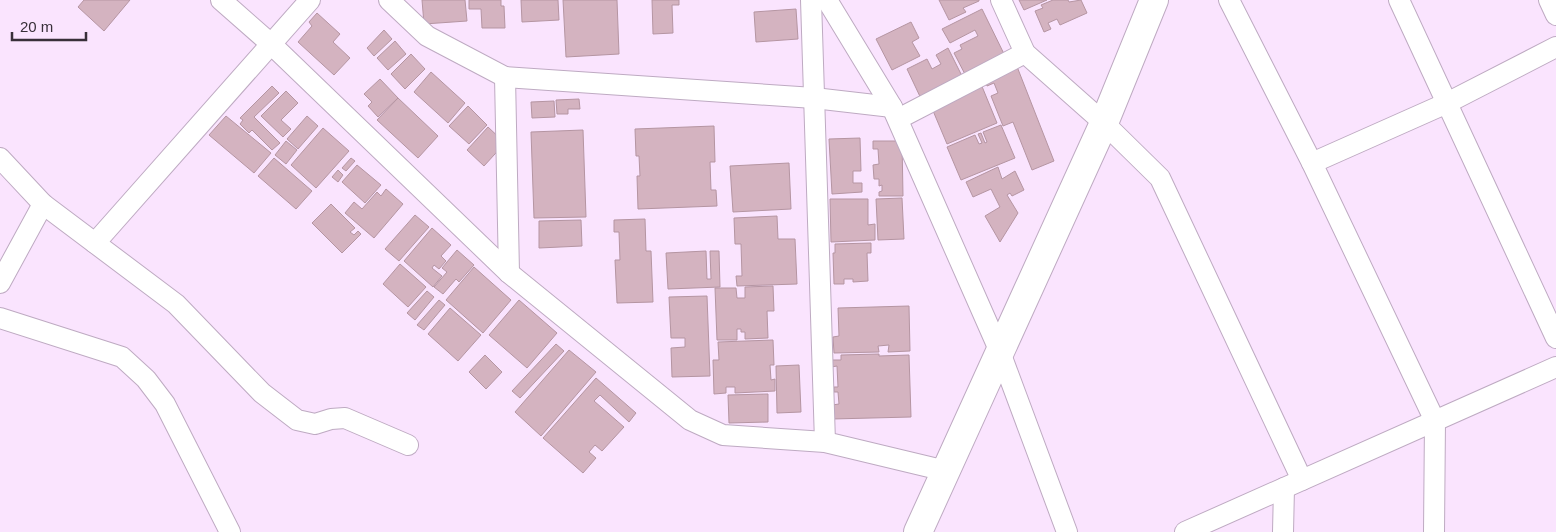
<svg xmlns="http://www.w3.org/2000/svg" width="1556" height="532" viewBox="0 0 1556 532" font-family="Helvetica,sans-serif">
	<style>
		.building { fill: #d4b3c0; stroke: #b595a2 }
		.lines { fill: none; stroke-linecap: round; stroke-linejoin: round }
		.street-casing { stroke: #beaac2; stroke-width: 22 }
		.secondary-casing { stroke: #beaac2; stroke-width: 30 }
		.street { stroke: #fff; stroke-width: 20 }
		.secondary { stroke: #fff; stroke-width: 28 }
	</style>
	<rect width="100%" height="100%" fill="#fae4fe"/>
	<g class="building">
		<polygon points="84,0 130,0 104,31 78,7"/>
		<polygon points="422,0 465,0 467,21 424,24"/>
		<polygon points="469,0 501,0 501,6 504,6 505,28 482,28 481,9 469,9"/>
		<polygon points="521,0 558,0 559,20 522,22"/>
		<polygon points="563,0 617,0 619,54 566,57"/>
		<polygon points="652,0 679,0 679,5 672,5 673,33 653,34"/>
		<polygon points="939,0 979,0 979,1 963,8 966,12 949,20"/>
		<polygon points="1019,0 1047,0 1024,10"/>
		<polygon points="1053,0 1068,0 1069,2 1081,0 1087,13 1060,25 1057,19 1048,23 1051,29 1044,32 1035,11 1043,8 1041,5"/>
		<polygon points="796,9 798,39 756,42 754,12"/>
		<polygon points="982,9 1007,60 968,80 954,53 962,49 960,45 978,36 975,30 950,43 942,29"/>
		<polygon points="317,13 340,34 333,42 350,58 334,75 298,42 312,26 309,22"/>
		<polygon points="911,22 919,38 912,42 920,56 892,70 876,39"/>
		<polygon points="384,30 392,39 374,56 367,48"/>
		<polygon points="395,41 406,54 388,70 377,58"/>
		<polygon points="948,48 966,84 924,105 907,69 927,59 932,69 941,64 936,55"/>
		<polygon points="411,54 425,69 405,89 391,74"/>
		<polygon points="1016,64 1054,161 1032,170 1013,122 1003,126 991,96 998,93 994,83 987,86 983,76"/>
		<polygon points="431,72 465,103 448,123 414,92"/>
		<polygon points="380,79 398,98 378,117 368,106 372,102 364,94"/>
		<polygon points="981,84 997,123 947,144 931,106"/>
		<polygon points="272,86 279,93 254,117 280,143 272,150 252,130 249,133 240,124 243,120 240,118"/>
		<polygon points="286,91 298,103 281,120 291,129 283,137 261,116"/>
		<polygon points="398,98 438,136 418,158 377,120"/>
		<polygon points="579,99 580,109 568,109 568,114 557,114 556,100"/>
		<polygon points="554,101 555,117 532,118 531,102"/>
		<polygon points="468,106 487,125 469,144 449,126"/>
		<polygon points="226,116 271,153 254,173 209,135"/>
		<polygon points="307,116 318,126 298,149 287,139"/>
		<polygon points="1001,125 1015,158 961,180 947,147 975,135 979,144 982,143 978,134 981,133 985,143 987,142 983,132"/>
		<polygon points="714,126 715,162 710,162 711,190 716,190 717,206 638,209 637,176 640,176 639,156 636,156 635,129"/>
		<polygon points="488,127 505,143 484,166 467,150"/>
		<polygon points="323,128 349,151 316,188 291,165"/>
		<polygon points="583,130 586,217 534,218 531,132"/>
		<polygon points="860,138 861,171 853,171 853,183 862,183 862,192 832,194 829,139"/>
		<polygon points="286,141 297,150 286,164 275,155"/>
		<polygon points="873,141 902,141 903,196 879,196 879,192 882,191 882,185 879,186 879,179 874,179 873,165 879,164 878,149 873,149"/>
		<polygon points="274,158 312,191 296,209 258,176"/>
		<polygon points="351,158 355,161 346,171 342,168"/>
		<polygon points="789,163 791,209 733,212 730,166"/>
		<polygon points="357,165 381,185 365,203 342,182"/>
		<polygon points="998,167 1002,179 1015,171 1024,190 1012,196 1010,193 1007,195 1018,213 1000,242 985,216 1000,207 991,189 973,197 966,182"/>
		<polygon points="338,170 343,175 338,182 332,177"/>
		<polygon points="386,189 403,204 374,238 345,213 354,202 362,209 377,192 381,196"/>
		<polygon points="902,198 904,239 878,240 876,199"/>
		<polygon points="830,199 868,199 868,225 875,224 875,240 831,242"/>
		<polygon points="331,204 355,228 350,232 354,235 358,231 361,234 342,253 312,223"/>
		<polygon points="415,215 429,227 399,261 385,249"/>
		<polygon points="777,216 778,239 795,239 797,284 737,286 736,276 742,276 741,244 735,244 734,218"/>
		<polygon points="645,219 646,251 651,251 653,302 617,303 615,260 620,260 619,232 614,232 614,220"/>
		<polygon points="581,220 582,246 539,248 539,221"/>
		<polygon points="432,228 451,245 441,256 446,261 439,269 434,265 432,268 442,276 433,287 404,261"/>
		<polygon points="871,243 871,253 867,253 868,281 853,282 853,279 844,279 844,284 834,284 833,253 835,253 835,244"/>
		<polygon points="457,250 474,265 459,282 456,279 443,294 434,287 447,272 442,268"/>
		<polygon points="706,251 707,279 711,279 710,251 719,251 720,287 668,289 666,253"/>
		<polygon points="400,264 426,287 408,307 383,284"/>
		<polygon points="474,267 511,300 483,333 446,300"/>
		<polygon points="773,286 774,311 767,311 768,338 745,339 745,332 741,332 741,329 737,329 737,340 717,340 715,288 736,288 737,298 745,298 745,287"/>
		<polygon points="427,291 434,297 415,320 407,313"/>
		<polygon points="707,296 710,376 672,377 671,348 685,347 685,338 671,338 669,297"/>
		<polygon points="439,300 445,305 424,330 417,325"/>
		<polygon points="519,300 557,333 527,368 489,335"/>
		<polygon points="909,306 910,351 888,352 889,345 878,346 879,352 834,353 833,337 839,336 838,308"/>
		<polygon points="450,308 481,335 458,361 428,334"/>
		<polygon points="773,340 774,365 770,365 771,380 775,379 775,391 735,393 735,387 726,387 726,393 714,394 713,360 719,360 718,342"/>
		<polygon points="556,344 564,351 520,398 512,391"/>
		<polygon points="569,350 596,372 541,436 515,412"/>
		<polygon points="879,354 879,356 909,355 911,417 832,419 832,405 839,404 838,392 834,392 834,387 838,387 837,366 831,367 831,360 841,360 841,355"/>
		<polygon points="485,355 502,372 486,389 469,372"/>
		<polygon points="799,365 801,412 777,413 776,366"/>
		<polygon points="596,378 636,413 629,422 600,395 594,401 624,427 602,451 595,445 589,452 596,458 583,473 543,438"/>
		<polygon points="768,394 768,422 729,423 728,395"/>
	</g>
	<g class="lines">
		<g class="street-casing">
			<g id="street">
				<polyline points="221,0 271,44 509,273 690,420 723,435 825,442 946,471"/>
				<polyline points="389,0 427,36 505,77 814,98 892,107"/>
				<polyline points="811,0 825,442"/>
				<polyline points="827,0 892,107 1000,352 1067,532"/>
				<polyline points="1001,0 1025,53 1104,123 1160,178 1302,480"/>
				<polyline points="1229,0 1312,163 1435,421 1434,532"/>
				<polyline points="1399,0 1556,338"/>
				<polyline points="1549,0 1556,15"/>
				<polyline points="505,77 509,273"/>
				<polyline points="898,119 1025,53"/>
				<polyline points="0,158 43,204 176,304 262,393 297,420 315,424 331,419 345,418 408,445"/>
				<polyline points="1312,163 1447,103 1556,47"/>
				<polyline points="95,243 310,0"/>
				<polyline points="0,283 43,204"/>
				<polyline points="0,318 122,357 146,379 165,404 230,532"/>
				<polyline points="1185,532 1556,367"/>
				<polyline points="1283,532 1284,488"/>
			</g>
		</g>
		<g class="secondary-casing">
			<polyline id="secondary" points="918,532 1104,123 1154,0"/>
		</g>
		<use href="#street" class="street"/>
		<use href="#secondary" class="secondary"/>
	</g>
	<path d="M12 32v8h74v-8" fill="none" stroke="#382f39" stroke-width="2.5"/>
	<text x="20" y="32" font-size="15" fill="#382f39" stroke="#fae4fe" stroke-width="4" paint-order="stroke">20 m</text>
</svg>
